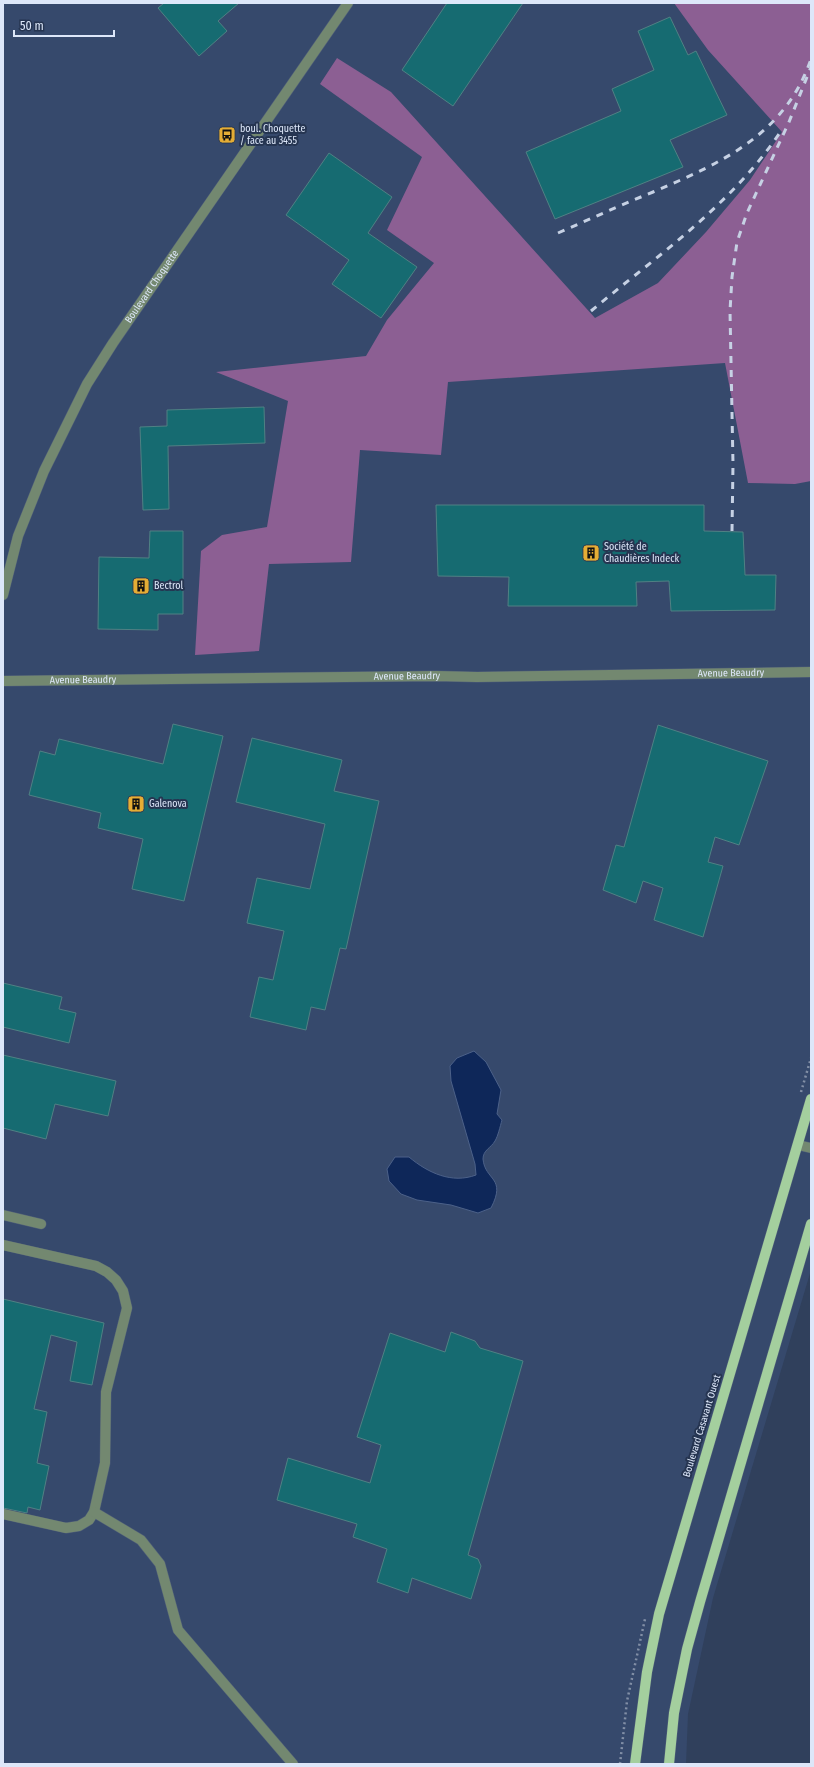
<svg xmlns="http://www.w3.org/2000/svg" width="814" height="1767" viewBox="0 0 814 1767" font-family="'Fira Sans Condensed',sans-serif">
	<style>
		.built { fill: #36496c }
		.forest { fill: #8c5f93 }
		.water { fill: #0e2759; stroke: #4c6189 }
		.building { fill: #166b71; stroke: #508184 }
		.lines { fill: none; stroke-linecap: round; stroke-linejoin: round }
		.minor-casing { stroke: #4f5e78; stroke-width: 11 }
		.major-casing { stroke: #4f5e78; stroke-width: 11 }
		.path { stroke: #828fa6; stroke-width: 2.5; stroke-dasharray: 2 3; stroke-linecap: butt }
		.minor { stroke: #738870; stroke-width: 10 }
		.major { stroke: #a4cf9e; stroke-width: 10 }
		.rail { stroke: #c6d1e4; stroke-width: 3; stroke-dasharray: 7 7; stroke-linecap: butt }
		.labels { text-anchor: middle; dominant-baseline: central; stroke-width: 4; stroke-linejoin: round; paint-order: stroke }
		.poi-label { font-size: 10px; fill: #dde7f9; stroke: #263551; text-anchor: start }
		.street-label { font-size: 10px; fill: #dde7f9; stroke: #263551 }
	</style>
	<rect width="100%" height="100%" fill="#30405c"/>
	<polygon class="built" points="3,3 811,3 811,1270 713,1598 688,1714 686,1764 3,1764"/>
	<polygon class="forest" points="674,3 811,3 811,481 795,484 748,483 725,363 448,382 441,455 360,450 351,562 269,564 259,651 195,655 201,551 222,535 267,527 288,401 216,372 366,356 387,320 434,263 387,230 422,157 320,84 337,58 391,92 595,318 658,283 706,232 750,180 782,132 708,50"/>
	<path class="water" d="M 474,1051 L 486,1062 L 501,1090 L 497,1114 L 502,1120 C 500,1127 498,1136 495,1141 C 491,1148 483,1150 483,1159 C 485,1181 507,1177 491,1208 L 478,1213 L 451,1205 L 417,1200 L 401,1194 L 389,1181 L 387,1169 L 395,1157 L 409,1157 C 428,1173 452,1184 476,1175 L 475,1164 L 451,1081 L 450,1066 L 457,1058 Z"/>
	<g class="building">
		<polygon points="164,3 239,3 218,21 227,31 199,56 158,8"/>
		<polygon points="447,3 523,3 453,106 402,70"/>
		<polygon points="670,17 688,55 696,51 727,115 670,140 683,167 555,219 526,152 621,111 612,89 654,70 638,31"/>
		<polygon points="329,153 392,197 368,233 417,267 381,318 332,284 349,260 286,215"/>
		<polygon points="264,407 265,443 168,446 169,509 143,510 140,427 167,426 167,410"/>
		<polygon points="436,505 704,505 704,531 743,532 745,575 776,575 775,610 671,611 669,581 636,582 637,606 508,606 509,577 438,576"/>
		<polygon points="150,531 183,531 183,614 158,614 158,630 98,629 99,557 149,558"/>
		<polygon points="173,724 223,736 184,901 132,889 143,839 98,828 101,813 29,795 40,751 55,755 59,739 163,764"/>
		<polygon points="658,725 768,761 739,845 715,837 708,862 723,866 703,937 654,920 663,888 643,881 636,903 603,890 616,845 624,847"/>
		<polygon points="252,738 342,760 334,791 379,801 346,949 340,948 325,1010 311,1007 306,1030 250,1017 259,977 273,980 284,931 247,923 257,878 310,889 325,824 236,802"/>
		<polygon points="3,983 62,997 59,1009 76,1013 69,1043 3,1027"/>
		<polygon points="3,1055 116,1081 108,1116 55,1104 46,1139 3,1128"/>
		<polygon points="3,1299 104,1323 92,1385 70,1381 77,1342 51,1335 34,1409 47,1412 37,1463 49,1466 40,1510 28,1507 27,1513 3,1508"/>
		<polygon points="451,1332 475,1341 480,1348 523,1361 468,1555 478,1559 481,1566 471,1599 412,1578 408,1593 377,1582 387,1549 353,1537 357,1524 277,1500 288,1458 370,1483 381,1445 357,1437 390,1333 445,1352"/>
	</g>
	<g class="lines">
		<g class="minor-casing">
			<g id="minor">
				<path id="s1" d="M 3,595 L 18,536 L 44,471 L 87,384 L 113,343 L 348,3"/>
				<path id="s2" d="M 3,681 L 436,676 L 477,677 L 811,672"/>
				<polyline points="798,1145 811,1148"/>
				<polyline points="3,1215 41,1224"/>
				<polyline points="3,1245 96,1266 107,1272 116,1280 123,1291 127,1308 106,1392 105,1463 94,1512 89,1520 79,1526 66,1528 3,1514"/>
				<polyline points="94,1512 141,1540 160,1564 178,1630 293,1764"/>
			</g>
		</g>
		<g class="major-casing">
			<g id="major">
				<polyline points="635,1764 647,1672 659,1614 811,1099"/>
				<polyline points="669,1764 674,1713 687,1649 700,1602 811,1224"/>
			</g>
		</g>
		<g class="path">
			<polyline points="801,1092 811,1058"/>
			<polyline points="620,1764 627,1701 645,1619"/>
		</g>
		<use href="#minor" class="minor"/>
		<use href="#major" class="major"/>
		<g class="rail">
			<path d="M 558,233 C 590,219 621,205 653,192 C 721,163 785,135 811,59"/>
			<path d="M 591,311 C 657,256 730,206 779,134"/>
			<polyline points="732,531 733,464 730,311 732,277 737,242 747,213 789,122 811,67"/>
		</g>
	</g>
	<defs>
		<g id="bus-square" transform="scale(0.9)"><rect x="-9" y="-9" width="18" height="18" rx="4" fill="#e5ad35" stroke="#263551"/><path d="M-5-6H5V4H4V6H2V4H-2V6H-4V4H-5ZM-3.5-4V0h7V-4ZM-3.5 1.2v1.5H-2V1.2ZM2 1.2v1.5H3.5V1.2Z" fill="#111"/></g>
		<g id="building-square" transform="scale(0.9)"><rect x="-9" y="-9" width="18" height="18" rx="4" fill="#e5ad35" stroke="#263551"/><path d="M-4-6H4V6H1V3H-1V6H-4ZM-2.5-4.3h1.7v1.8h-1.7ZM.8-4.3h1.7v1.8H.8ZM-2.5-1h1.7V.8h-1.7ZM.8-1h1.7V.8H.8Z" fill="#111"/></g>
	</defs>
	<g fill-rule="evenodd">
		<use href="#bus-square" x="227" y="135"/>
		<use href="#building-square" x="591" y="553"/>
		<use href="#building-square" x="141" y="586"/>
		<use href="#building-square" x="136" y="804"/>
	</g>
	<g class="labels">
		<g class="poi-label">
			<text x="240" y="129">boul. Choquette<tspan x="240" dy="12">/ face au 3455</tspan></text>
			<text x="604" y="547">Société de<tspan x="604" dy="12">Chaudières Indeck</tspan></text>
			<text x="154" y="586">Bectrol</text>
			<text x="149" y="804">Galenova</text>
		</g>
		<g class="street-label">
			<text stroke="none"><textPath href="#s1" startOffset="345">Boulevard Choquette</textPath></text>
			<text stroke="none"><textPath href="#s2" startOffset="728">Avenue Beaudry</textPath></text>
			<text stroke="none"><textPath href="#s2" startOffset="404">Avenue Beaudry</textPath></text>
			<text stroke="none"><textPath href="#s2" startOffset="80">Avenue Beaudry</textPath></text>
			<text transform="translate(702 1426) rotate(-73)">Boulevard Casavant Ouest</text>
		</g>
	</g>
	<rect width="814" height="1767" fill="none" stroke="#dde7f9" stroke-width="8"/>
	<path d="M14 30v6h100v-6" fill="none" stroke="#dde7f9" stroke-width="2"/>
	<text x="20" y="30" font-size="12" fill="#dde7f9" stroke="#263551" stroke-width="3" paint-order="stroke">50 m</text>
</svg>
